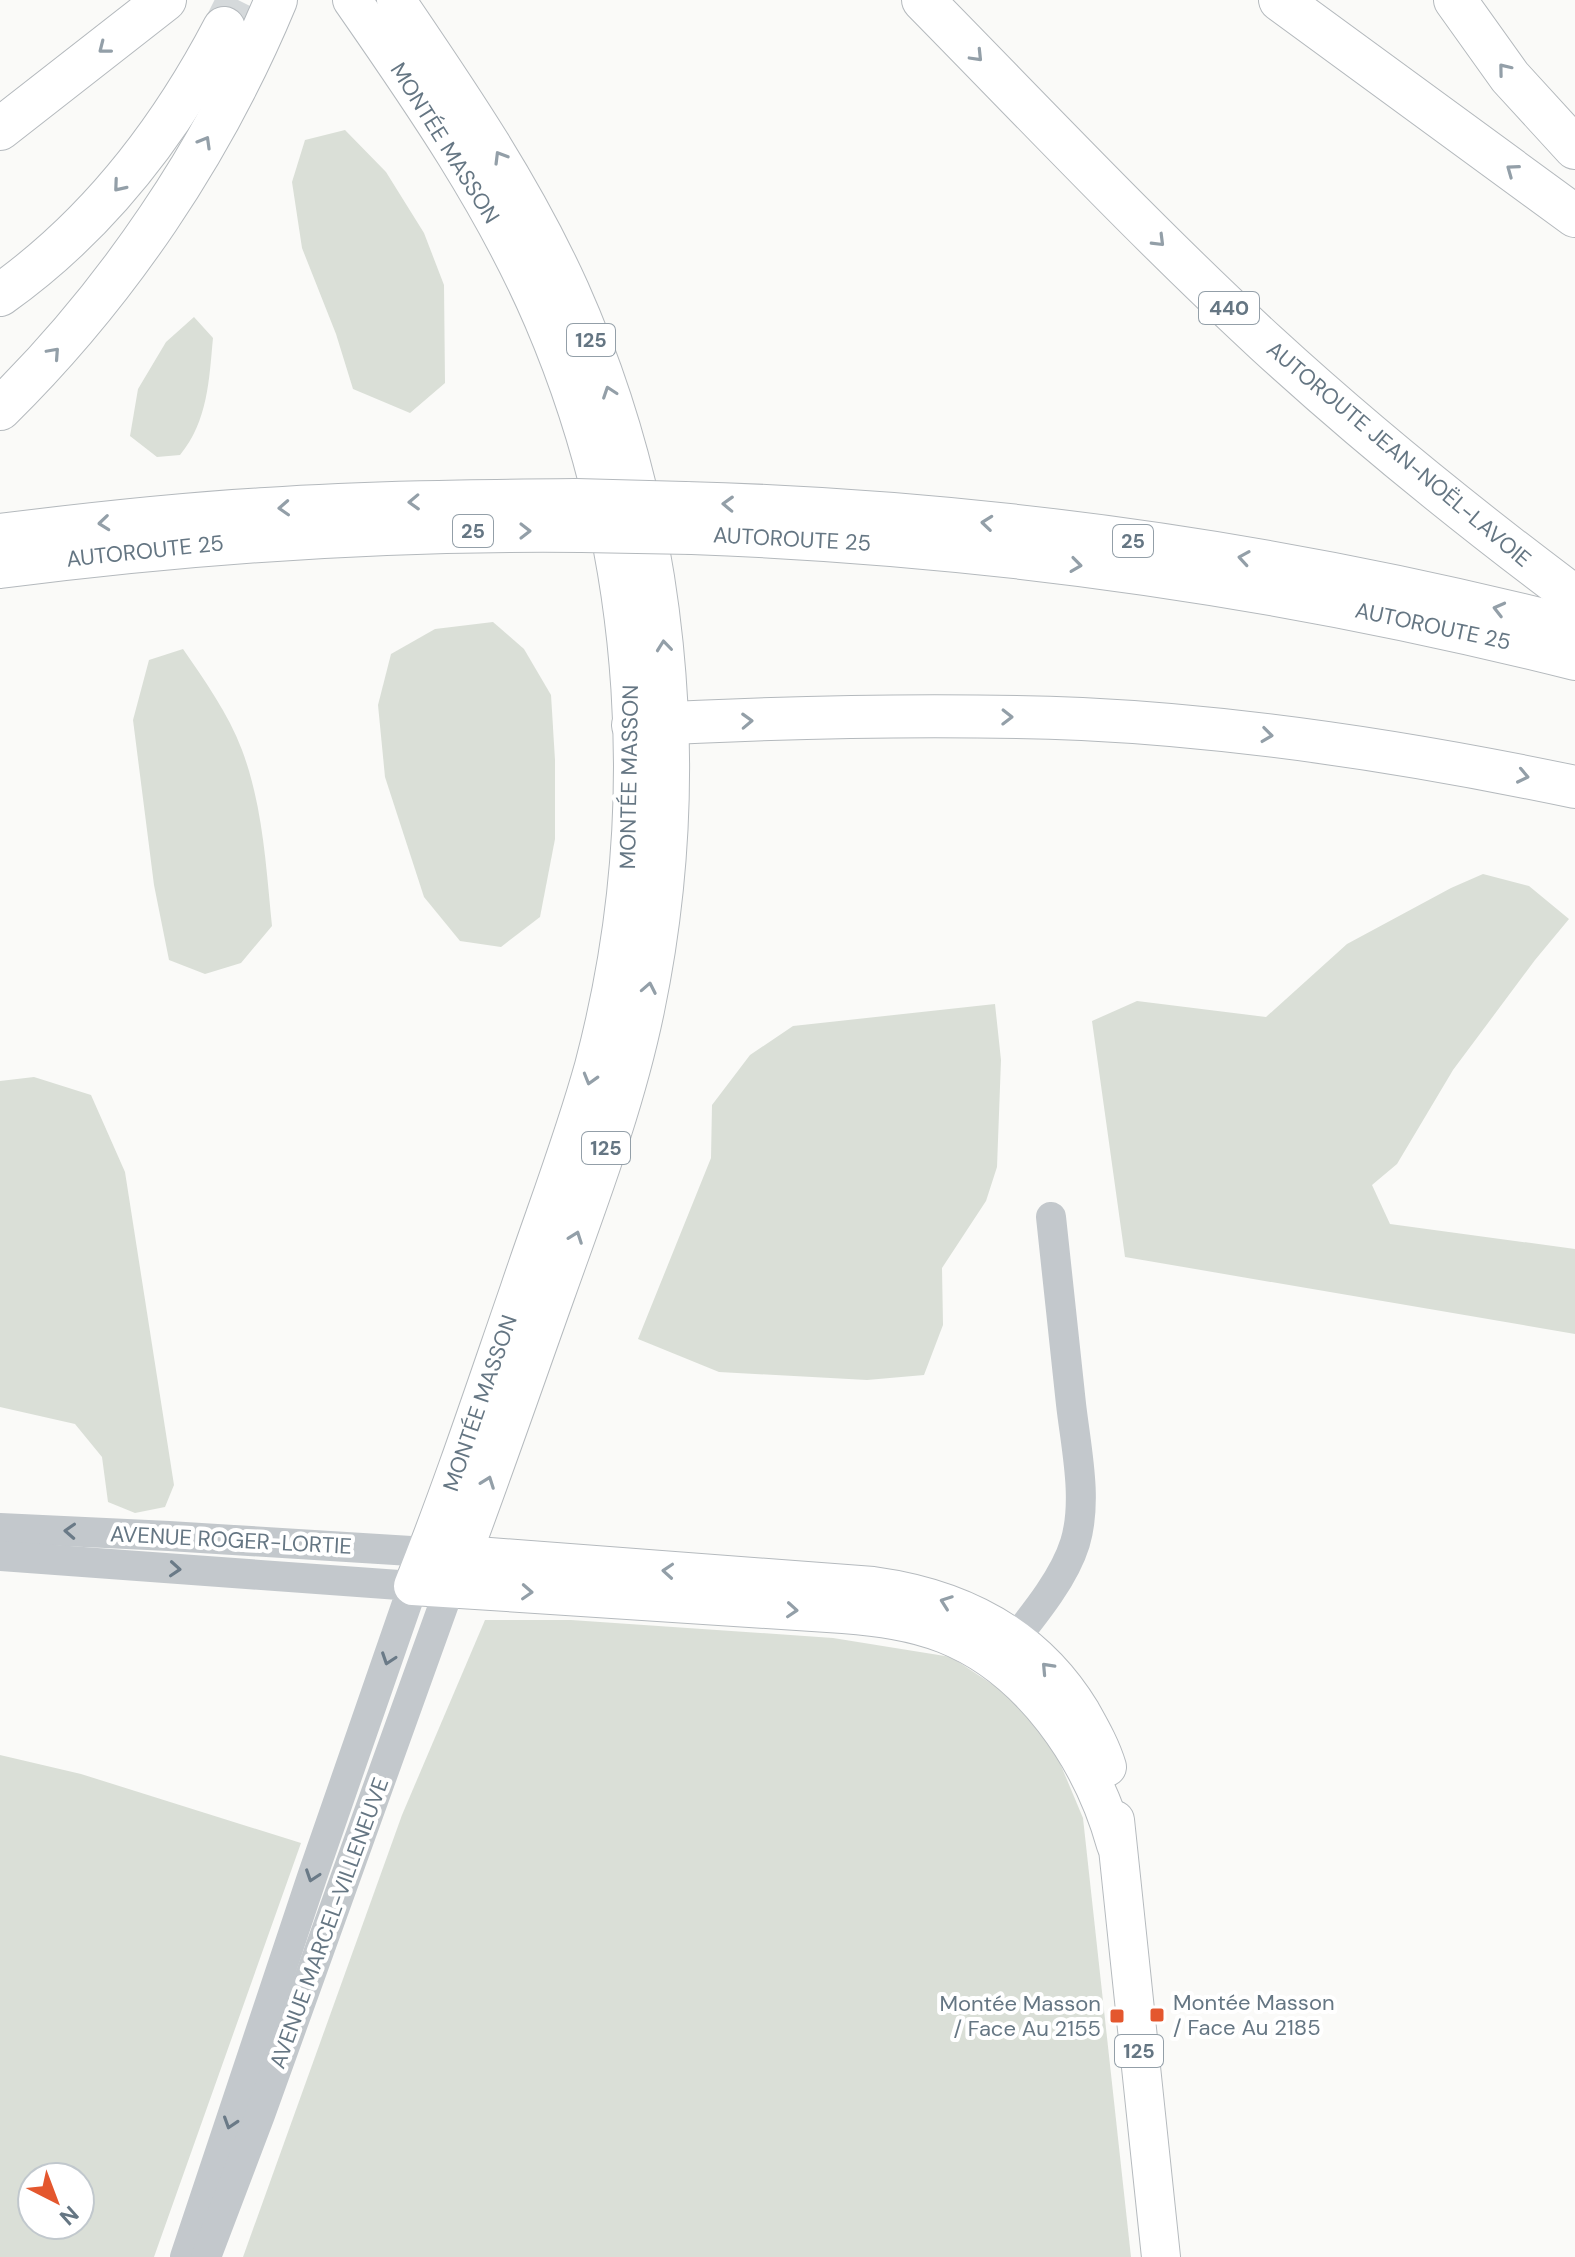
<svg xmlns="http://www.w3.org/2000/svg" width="1575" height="2257" viewBox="0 0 1575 2257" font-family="'DM Sans',sans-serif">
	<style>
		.green { fill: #dadfd7; fill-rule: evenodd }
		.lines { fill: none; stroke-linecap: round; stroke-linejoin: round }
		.highway-tunnel { stroke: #d5d9db; stroke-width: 42; stroke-dasharray: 42 21; stroke-linecap: butt }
		.major-casing { stroke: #b5babe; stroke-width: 40 }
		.highway-casing { stroke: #b4b9bd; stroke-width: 44 }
		.minor { stroke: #c3c8cc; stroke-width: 30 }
		.major { stroke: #fff; stroke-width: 38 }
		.highway { stroke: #fff; stroke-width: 42 }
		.highway-bridge-casing { stroke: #b4b9bd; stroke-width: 44; stroke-linecap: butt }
		.highway-bridge { stroke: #fff; stroke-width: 42 }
		.oneway { stroke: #939fa8 }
		.oneway2 { stroke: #6a7a87 }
		.poi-dot { fill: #e4572e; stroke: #fff; stroke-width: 3 }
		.labels { text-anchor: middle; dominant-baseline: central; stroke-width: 8; stroke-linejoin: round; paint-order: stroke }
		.shield { fill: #fff; stroke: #939fa8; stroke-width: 2 }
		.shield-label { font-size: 20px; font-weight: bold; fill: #657683 }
		.street-label { font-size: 22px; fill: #657683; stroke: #fff }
		.poi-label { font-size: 22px; fill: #657683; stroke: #fff; text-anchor: start }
	</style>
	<rect width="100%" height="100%" fill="#fafaf8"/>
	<g class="green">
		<polygon points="345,130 386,172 424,233 444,285 445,383 410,413 353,389 336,334 302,248 292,182 305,140"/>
		<path d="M 194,317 L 213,338 C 209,380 208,421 180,455 L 157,457 L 130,436 L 138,389 L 166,342 Z"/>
		<polygon points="493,622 524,649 551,695 555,760 555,839 540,917 501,947 460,941 424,897 385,777 378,705 391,654 435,629"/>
		<path d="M 183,649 C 205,681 228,713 242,750 C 263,806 266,867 272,926 L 241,963 L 205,974 L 169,960 L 154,885 L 133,720 L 149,660 Z"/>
		<polygon points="1483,874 1529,886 1569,919 1535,960 1453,1070 1397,1164 1372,1185 1390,1224 1575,1249 1575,1334 1125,1257 1092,1021 1137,1001 1266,1017 1347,944 1451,888"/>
		<polygon points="995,1004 1001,1060 997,1167 986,1201 942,1268 943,1325 924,1375 867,1380 719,1372 638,1339 711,1158 712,1105 750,1055 793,1026"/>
		<polygon points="34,1077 91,1095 125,1172 174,1485 165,1507 135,1513 108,1502 102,1457 75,1424 0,1407 0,1081"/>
		<polygon points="485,1620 571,1620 833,1638 951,1657 1010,1696 1036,1722 1057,1756 1083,1818 1131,2257 243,2257 402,1815"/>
		<path d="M 0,1755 L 81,1774 L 301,1843 L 154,2257 L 0,2257 ZM 32,2177 L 80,2177 L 80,2225 L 32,2225 Z"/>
	</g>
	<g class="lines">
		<polyline class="highway-tunnel" points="224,28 238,0"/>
		<g class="major-casing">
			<g id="major">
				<path d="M 352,0 C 423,102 494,205 543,319 C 643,553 659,820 594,1066 C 573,1142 544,1216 519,1291 C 485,1389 452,1489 413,1586 L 843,1614 C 878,1617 912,1621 945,1634 C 1031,1668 1092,1758 1116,1845"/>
				<path d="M 396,0 C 460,94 523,186 570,290 C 670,514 695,771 645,1010 C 625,1107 589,1200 556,1293 C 521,1391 487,1490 450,1587"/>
				<path d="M 438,1553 L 873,1586 C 961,1598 1034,1635 1081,1712 C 1091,1730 1101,1747 1107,1767"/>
				<polyline points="1115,1820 1161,2257"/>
			</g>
		</g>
		<g class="highway-casing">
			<g id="highway">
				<path d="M 923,0 C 1036,115 1147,233 1266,343 C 1364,433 1468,517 1575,597"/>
				<polyline points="1280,0 1575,216"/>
				<polyline points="1455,0 1510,77 1575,148"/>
				<polyline points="0,129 165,0"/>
				<path d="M 0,295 C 97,226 169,133 224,28"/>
				<path d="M 0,409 C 117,294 213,152 276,0"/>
				<path d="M 685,503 C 985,511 1285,554 1575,628"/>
				<path d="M 692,533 C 989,544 1286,586 1575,659"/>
				<path d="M 0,535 C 88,524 177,514 266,509 C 369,502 472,501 576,500"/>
				<path d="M 0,567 C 193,542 387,529 582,531"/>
				<path d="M 633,725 C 782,717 933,713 1082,719 C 1248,727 1413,753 1575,787"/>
			</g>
		</g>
		<g class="minor">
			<polyline points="0,1528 169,1536 427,1552"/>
			<polyline points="0,1556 413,1586 312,1877 185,2257"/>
			<path d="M 1002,1655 C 1027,1623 1063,1582 1075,1543 C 1088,1500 1076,1448 1071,1404 C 1064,1342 1058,1279 1051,1217"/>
			<polyline points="206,2257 260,2115 450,1587"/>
		</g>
		<use href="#major" class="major"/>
		<use href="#highway" class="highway"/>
		<g class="highway-bridge-casing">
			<g id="highway-bridge">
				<polyline points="576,500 685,503"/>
				<polyline points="582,531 692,533"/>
			</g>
		</g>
		<use href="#highway-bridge" class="highway-bridge"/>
	</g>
	<defs><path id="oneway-chevron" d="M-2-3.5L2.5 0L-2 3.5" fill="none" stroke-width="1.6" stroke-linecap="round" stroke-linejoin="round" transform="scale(2)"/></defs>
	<g class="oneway">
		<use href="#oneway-chevron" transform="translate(104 48) rotate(142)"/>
		<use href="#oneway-chevron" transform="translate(977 56) rotate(46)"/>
		<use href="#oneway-chevron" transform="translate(1504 69) rotate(-129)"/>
		<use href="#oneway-chevron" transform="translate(205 142) rotate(-60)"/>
		<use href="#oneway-chevron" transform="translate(500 157) rotate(-121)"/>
		<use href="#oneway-chevron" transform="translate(1512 170) rotate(-144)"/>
		<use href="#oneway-chevron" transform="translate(119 186) rotate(130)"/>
		<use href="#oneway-chevron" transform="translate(1159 241) rotate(45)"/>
		<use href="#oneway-chevron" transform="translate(54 353) rotate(-48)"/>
		<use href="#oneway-chevron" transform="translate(609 392) rotate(-109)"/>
		<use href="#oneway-chevron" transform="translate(414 502) rotate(178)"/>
		<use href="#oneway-chevron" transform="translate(728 504) rotate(-178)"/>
		<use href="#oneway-chevron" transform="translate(284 508) rotate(177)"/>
		<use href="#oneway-chevron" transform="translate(104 523) rotate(174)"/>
		<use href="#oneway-chevron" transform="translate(987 523) rotate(-174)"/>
		<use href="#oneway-chevron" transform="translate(525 531)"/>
		<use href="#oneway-chevron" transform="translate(1244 558) rotate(-171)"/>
		<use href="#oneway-chevron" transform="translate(1076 565) rotate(8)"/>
		<use href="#oneway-chevron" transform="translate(1499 609) rotate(-166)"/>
		<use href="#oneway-chevron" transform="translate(664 646) rotate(-96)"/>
		<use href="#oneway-chevron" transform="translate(1007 717) rotate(1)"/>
		<use href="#oneway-chevron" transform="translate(747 721) rotate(-2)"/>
		<use href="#oneway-chevron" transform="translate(1267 735) rotate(7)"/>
		<use href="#oneway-chevron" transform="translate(1523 776) rotate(12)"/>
		<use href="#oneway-chevron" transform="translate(649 988) rotate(-79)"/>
		<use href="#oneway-chevron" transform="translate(590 1079) rotate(106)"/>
		<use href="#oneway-chevron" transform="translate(576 1237) rotate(-70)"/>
		<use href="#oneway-chevron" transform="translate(488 1482) rotate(-70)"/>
		<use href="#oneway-chevron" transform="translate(668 1571) rotate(-176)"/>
		<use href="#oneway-chevron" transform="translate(527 1592) rotate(3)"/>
		<use href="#oneway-chevron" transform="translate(946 1602) rotate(-160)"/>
		<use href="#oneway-chevron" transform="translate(792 1610) rotate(4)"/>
		<use href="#oneway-chevron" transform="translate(1047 1668) rotate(-133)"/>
	</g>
	<g class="oneway2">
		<use href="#oneway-chevron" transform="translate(70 1531) rotate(-177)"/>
		<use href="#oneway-chevron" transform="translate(175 1569) rotate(4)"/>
		<use href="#oneway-chevron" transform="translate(388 1659) rotate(109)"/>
		<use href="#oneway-chevron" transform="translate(312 1876) rotate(109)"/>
		<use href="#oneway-chevron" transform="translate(230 2123) rotate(108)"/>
	</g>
	<g class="poi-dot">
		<rect x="1149" y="2007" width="16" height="16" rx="4"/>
		<rect x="1109" y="2008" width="16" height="16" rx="4"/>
	</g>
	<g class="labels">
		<g class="shield">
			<rect x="1199" y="292" width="60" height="32" rx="6"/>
			<rect x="567" y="324" width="48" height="32" rx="6"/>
			<rect x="453" y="515" width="40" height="32" rx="6"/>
			<rect x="1113" y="525" width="40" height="32" rx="6"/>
			<rect x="582" y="1132" width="48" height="32" rx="6"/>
			<rect x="1115" y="2035" width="48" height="32" rx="6"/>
		</g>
		<g class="shield-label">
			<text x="1229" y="308">440</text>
			<text x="591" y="340">125</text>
			<text x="473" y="531">25</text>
			<text x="1133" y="541">25</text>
			<text x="606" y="1148">125</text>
			<text x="1139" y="2051">125</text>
		</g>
		<g class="street-label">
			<text transform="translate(445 143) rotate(58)">MONTÉE MASSON</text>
			<text transform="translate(1399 454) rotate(40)">AUTOROUTE JEAN-NOËL-LAVOIE</text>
			<text transform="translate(792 539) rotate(3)">AUTOROUTE 25</text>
			<text transform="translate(145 551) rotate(-6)">AUTOROUTE 25</text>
			<text transform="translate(1433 626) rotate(12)">AUTOROUTE 25</text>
			<text transform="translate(629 777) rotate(-89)">MONTÉE MASSON</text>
			<text transform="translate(480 1403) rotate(-71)">MONTÉE MASSON</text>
			<text transform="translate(231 1540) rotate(3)">AVENUE ROGER-LORTIE</text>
			<text transform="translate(329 1923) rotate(-70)">AVENUE MARCEL-VILLENEUVE</text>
		</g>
		<g class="poi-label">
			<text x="1173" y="2002">Montée Masson<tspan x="1173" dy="25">/ Face Au 2185</tspan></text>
			<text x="1101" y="2003" text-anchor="end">Montée Masson<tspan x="1101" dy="25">/ Face Au 2155</tspan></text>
		</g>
	</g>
	<g transform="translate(56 2201) rotate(138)"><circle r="38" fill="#ffffff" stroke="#c1c8cd" stroke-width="2"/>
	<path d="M0-6L14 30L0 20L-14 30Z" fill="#e4572e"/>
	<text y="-12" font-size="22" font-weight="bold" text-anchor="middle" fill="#657683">N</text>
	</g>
</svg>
